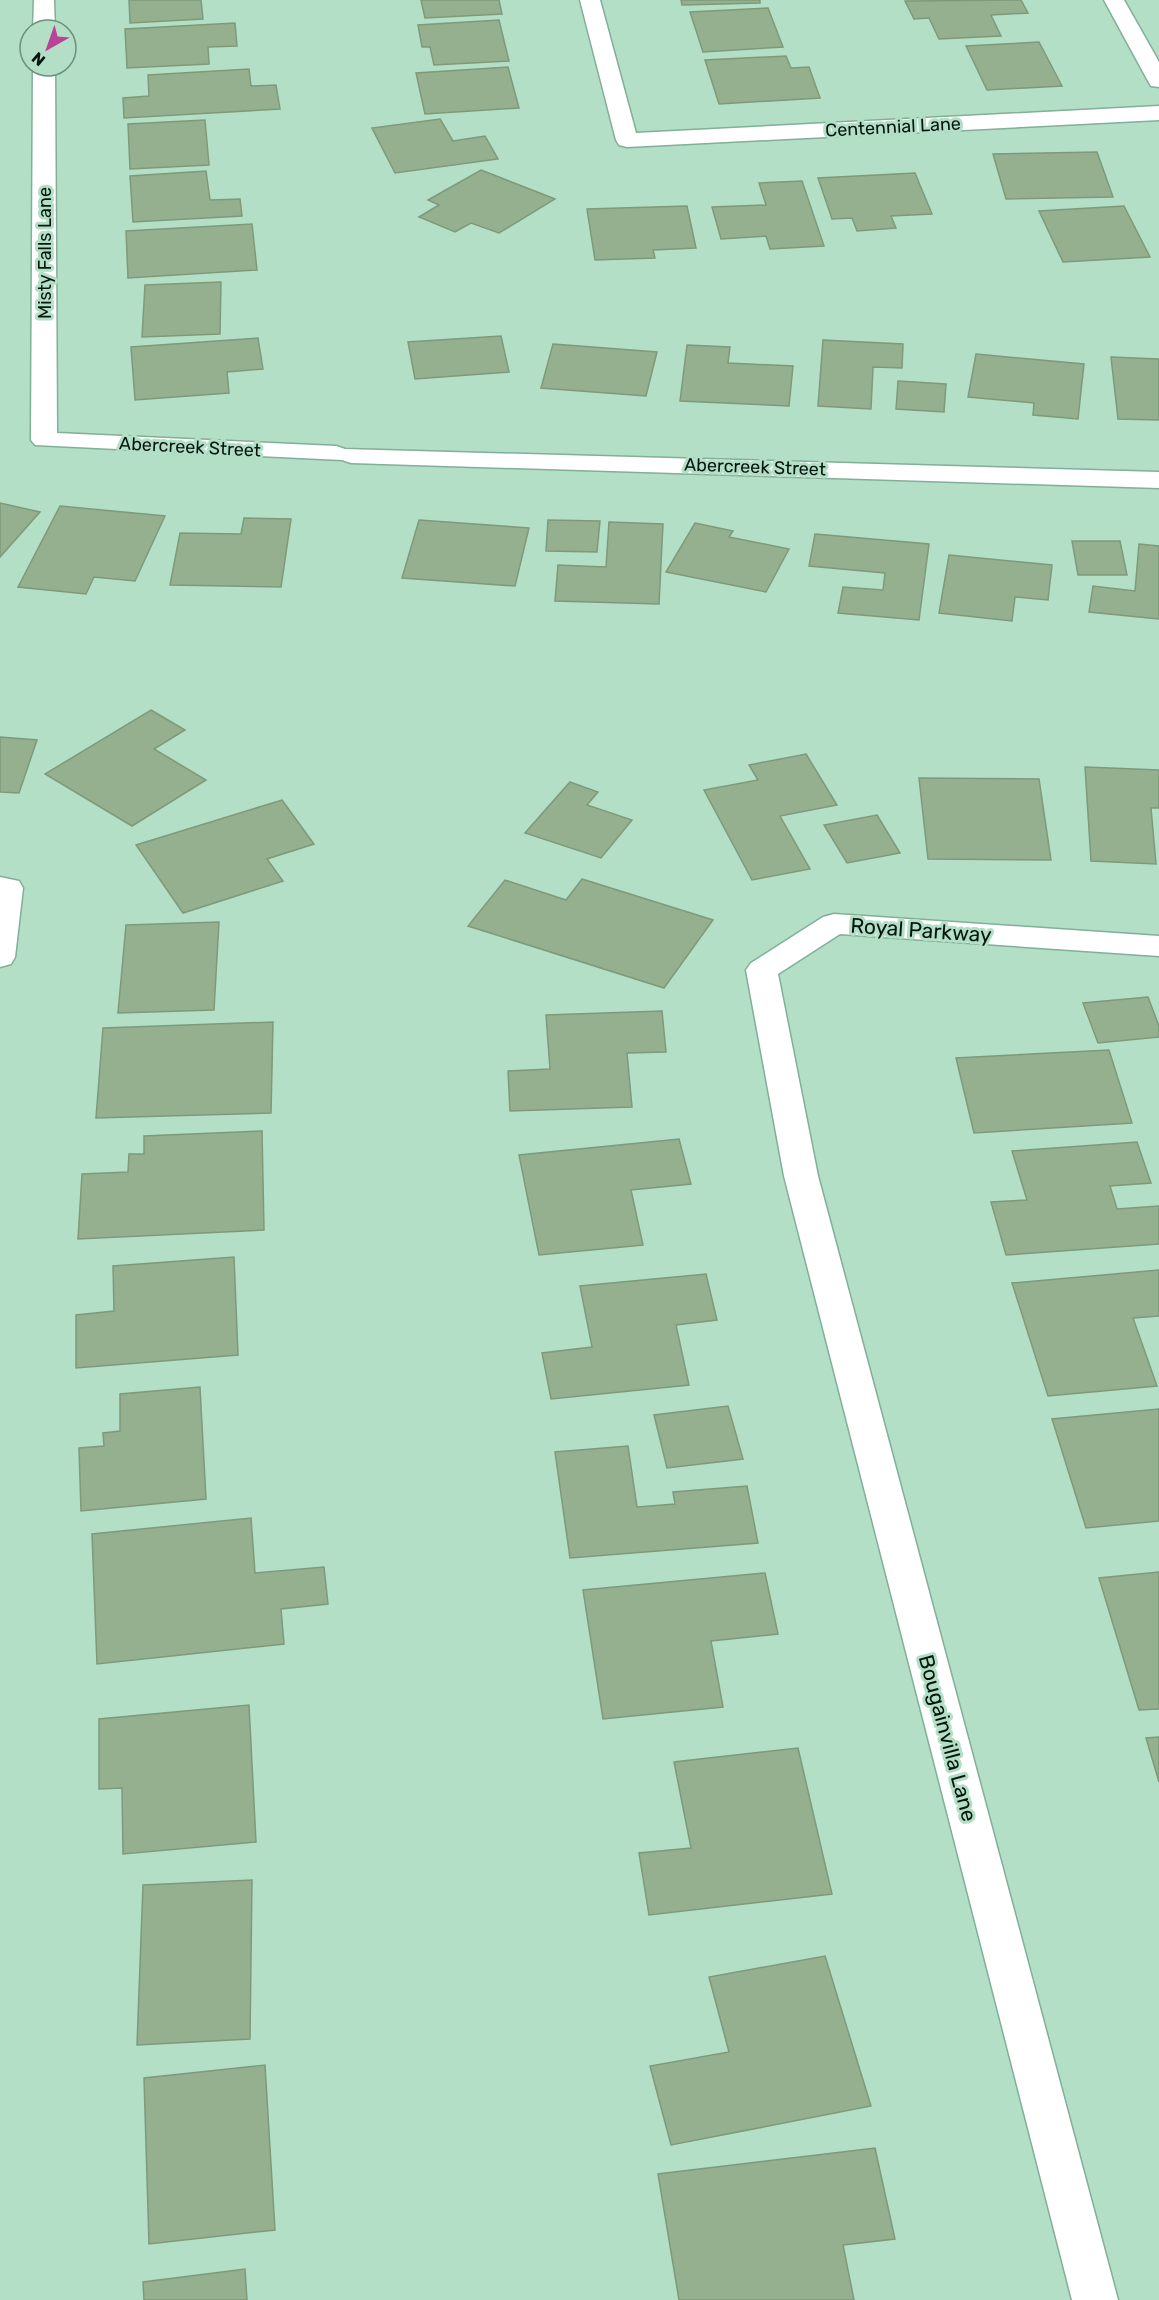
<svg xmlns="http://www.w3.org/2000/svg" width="1159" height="2300" viewBox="0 0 1159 2300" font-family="Rubik,sans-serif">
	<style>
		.building { fill: #94b08e; stroke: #7e9a79; stroke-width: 1.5 }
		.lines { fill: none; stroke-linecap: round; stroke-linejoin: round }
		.minor-casing { stroke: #83ae97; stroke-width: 3 }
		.secondary-casing { stroke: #83ae97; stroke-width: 3 }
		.minor { fill: #fff; fill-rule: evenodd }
		.secondary { fill: #fff; fill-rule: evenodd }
		.labels { text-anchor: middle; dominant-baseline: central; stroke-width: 6; stroke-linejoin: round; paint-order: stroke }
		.far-street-label { font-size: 18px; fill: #06160e; stroke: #b2dfc6 }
		.street-label { font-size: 21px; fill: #06160e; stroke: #b2dfc6 }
	</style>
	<rect width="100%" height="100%" fill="#b2dfc6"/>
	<g class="building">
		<polygon points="129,0 201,0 203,19 130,23"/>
		<polygon points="421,0 499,0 502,14 425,18"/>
		<polygon points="681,0 760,0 760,3 682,5"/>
		<polygon points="1021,0 1028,13 991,15 1001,36 939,39 929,18 914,19 905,1"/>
		<polygon points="768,8 783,47 703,52 690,12"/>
		<polygon points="499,20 509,61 434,65 430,47 422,47 418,25"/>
		<polygon points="235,23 237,46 208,47 209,64 127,68 125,29"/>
		<polygon points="1039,42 1062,86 987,90 966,46"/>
		<polygon points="786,56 791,68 809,67 820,98 719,104 705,60"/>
		<polygon points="508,67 519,108 425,114 416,73"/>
		<polygon points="249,69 251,86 276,85 280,109 124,118 123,98 149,96 148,75"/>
		<polygon points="440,119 453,141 485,136 498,159 395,173 372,128"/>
		<polygon points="205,120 209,165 130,169 128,124"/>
		<polygon points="1097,152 1113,197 1006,199 993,154"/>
		<polygon points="481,170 555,199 499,233 471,223 455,232 419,217 439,205 428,200"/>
		<polygon points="206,171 210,200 240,199 242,216 133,222 130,176"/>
		<polygon points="915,173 932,214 891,216 896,228 857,231 852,218 832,219 818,178"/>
		<polygon points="802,181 824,246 770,249 766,236 721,239 712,207 766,205 759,183"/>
		<polygon points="687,206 696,248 653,250 655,258 595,260 587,209"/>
		<polygon points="1124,206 1150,257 1063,262 1039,211"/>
		<polygon points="252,224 257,270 128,278 126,231"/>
		<polygon points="221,282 220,334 142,337 145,285"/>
		<polygon points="501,336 509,372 415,379 408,342"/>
		<polygon points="258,338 263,369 227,372 229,393 135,400 131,347"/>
		<polygon points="823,340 903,344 902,368 873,367 871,409 818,406"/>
		<polygon points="553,344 657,352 646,396 541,388"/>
		<polygon points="687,345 730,347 728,363 793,366 789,406 680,401"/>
		<polygon points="976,354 1084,364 1078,419 1033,415 1034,403 968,397"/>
		<polygon points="1111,357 1159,359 1159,420 1118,419"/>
		<polygon points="898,381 946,384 944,412 896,409"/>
		<polygon points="0,503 40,512 0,557"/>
		<polygon points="60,506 165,516 135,581 94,577 86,594 18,587"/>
		<polygon points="244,518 291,519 281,587 170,585 180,533 241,534"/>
		<polygon points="419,520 529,528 515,586 402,578"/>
		<polygon points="548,520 600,521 597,552 546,551"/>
		<polygon points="609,522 663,524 659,604 555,601 558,565 606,567"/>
		<polygon points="695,523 733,531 729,537 789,549 766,592 666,572"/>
		<polygon points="815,534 929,544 919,620 838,613 843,587 883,590 885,573 809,566"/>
		<polygon points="1072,541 1120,541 1127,575 1078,575"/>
		<polygon points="1139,544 1159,546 1159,619 1089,612 1093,586 1135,591"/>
		<polygon points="949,555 1052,565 1048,600 1015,597 1012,621 939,613"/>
		<polygon points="151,710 185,730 154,749 206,780 132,826 45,774"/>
		<polygon points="0,737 37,740 19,793 0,792"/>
		<polygon points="806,754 837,805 780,816 810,869 752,880 704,790 758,780 749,765"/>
		<polygon points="1085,767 1159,770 1159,808 1151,808 1156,864 1091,861"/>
		<polygon points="919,778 1039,779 1051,860 928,859"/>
		<polygon points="570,782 598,792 587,805 632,820 601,858 525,833"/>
		<polygon points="282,800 314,844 267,859 283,881 183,913 136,845"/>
		<polygon points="877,815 900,853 847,863 824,825"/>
		<polygon points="582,879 713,920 664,988 468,926 505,880 566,900"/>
		<polygon points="219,922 214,1010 118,1013 126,925"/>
		<polygon points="1148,997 1159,1026 1159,1037 1098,1043 1083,1003"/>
		<polygon points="662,1011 666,1052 627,1053 632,1107 510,1111 508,1071 550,1069 546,1015"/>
		<polygon points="273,1022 271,1113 96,1118 103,1028"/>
		<polygon points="1109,1050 1132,1123 974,1133 956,1058"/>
		<polygon points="262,1131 264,1230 78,1239 82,1174 128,1172 129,1154 144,1154 144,1136"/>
		<polygon points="679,1139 691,1184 631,1190 643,1245 539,1255 519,1155"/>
		<polygon points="1137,1142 1151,1183 1110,1186 1117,1209 1159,1206 1159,1244 1006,1255 991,1202 1027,1200 1012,1151"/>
		<polygon points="234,1257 238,1355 76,1368 76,1315 114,1311 113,1266"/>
		<polygon points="1159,1270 1159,1316 1133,1318 1157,1386 1048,1396 1012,1283"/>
		<polygon points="706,1274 717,1320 676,1325 689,1385 551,1399 542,1353 592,1347 580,1286"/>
		<polygon points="200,1387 206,1499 81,1511 79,1448 104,1446 103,1433 120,1431 120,1394"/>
		<polygon points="728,1406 743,1459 667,1468 654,1415"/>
		<polygon points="1159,1409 1159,1521 1086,1528 1052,1419"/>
		<polygon points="628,1446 637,1507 675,1504 673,1492 747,1486 758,1543 570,1558 555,1452"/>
		<polygon points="251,1518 255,1573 324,1567 328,1604 281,1609 284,1644 97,1664 92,1534"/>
		<polygon points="1159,1572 1159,1709 1139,1710 1099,1578"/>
		<polygon points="765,1573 778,1634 711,1641 723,1707 603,1719 583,1590"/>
		<polygon points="249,1705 256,1842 123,1854 122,1788 99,1789 99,1719"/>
		<polygon points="1159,1737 1159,1782 1146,1738"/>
		<polygon points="798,1748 832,1894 649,1915 639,1853 691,1848 674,1762"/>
		<polygon points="252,1880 250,2039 137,2045 143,1885"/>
		<polygon points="825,1956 871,2106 671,2145 650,2066 729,2052 709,1977"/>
		<polygon points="265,2065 275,2230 149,2244 144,2078"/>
		<polygon points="875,2148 895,2239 843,2245 854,2300 679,2300 658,2174"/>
		<polygon points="245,2269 247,2300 144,2300 143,2282"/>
	</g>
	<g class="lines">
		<g class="minor-casing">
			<g id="minor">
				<polygon points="34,0 54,0 55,30 33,30"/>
				<polygon points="580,0 600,0 636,133 1159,106 1159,120 627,147 619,145 616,140"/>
				<polygon points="33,66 55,66 57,433 336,446 345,449 1159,472 1159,488 351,463 342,460 35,445 31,440"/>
				<polygon points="0,877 19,881 23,888 15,957 11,964 0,967"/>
				<polygon points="834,914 1159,936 1159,956 840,934 778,974 818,1176 1118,2300 1072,2300 784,1176 746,970 751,963 823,917"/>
			</g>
		</g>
		<g class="secondary-casing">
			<polygon id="secondary" points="1104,0 1124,0 1159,62 1159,87 1151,86 1148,81"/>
		</g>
		<use href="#minor" class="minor"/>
		<use href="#secondary" class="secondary"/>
	</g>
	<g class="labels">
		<g class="far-street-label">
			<text transform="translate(893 127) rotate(-3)">Centennial Lane</text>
			<text transform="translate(45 253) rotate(-90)">Misty Falls Lane</text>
			<text transform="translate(190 447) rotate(3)">Abercreek Street</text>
			<text transform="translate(755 467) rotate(2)">Abercreek Street</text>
		</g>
		<g class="street-label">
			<text transform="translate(921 930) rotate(4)">Royal Parkway</text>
			<text transform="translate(948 1738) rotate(75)">Bougainvilla Lane</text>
		</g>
	</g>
	<g transform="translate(48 48) rotate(220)"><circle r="28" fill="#b2dfc6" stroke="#6d8f7c" stroke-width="1.5"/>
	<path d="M0-4.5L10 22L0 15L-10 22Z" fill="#ba4398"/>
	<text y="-9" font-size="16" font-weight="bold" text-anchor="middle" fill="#06160e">N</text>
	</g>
</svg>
